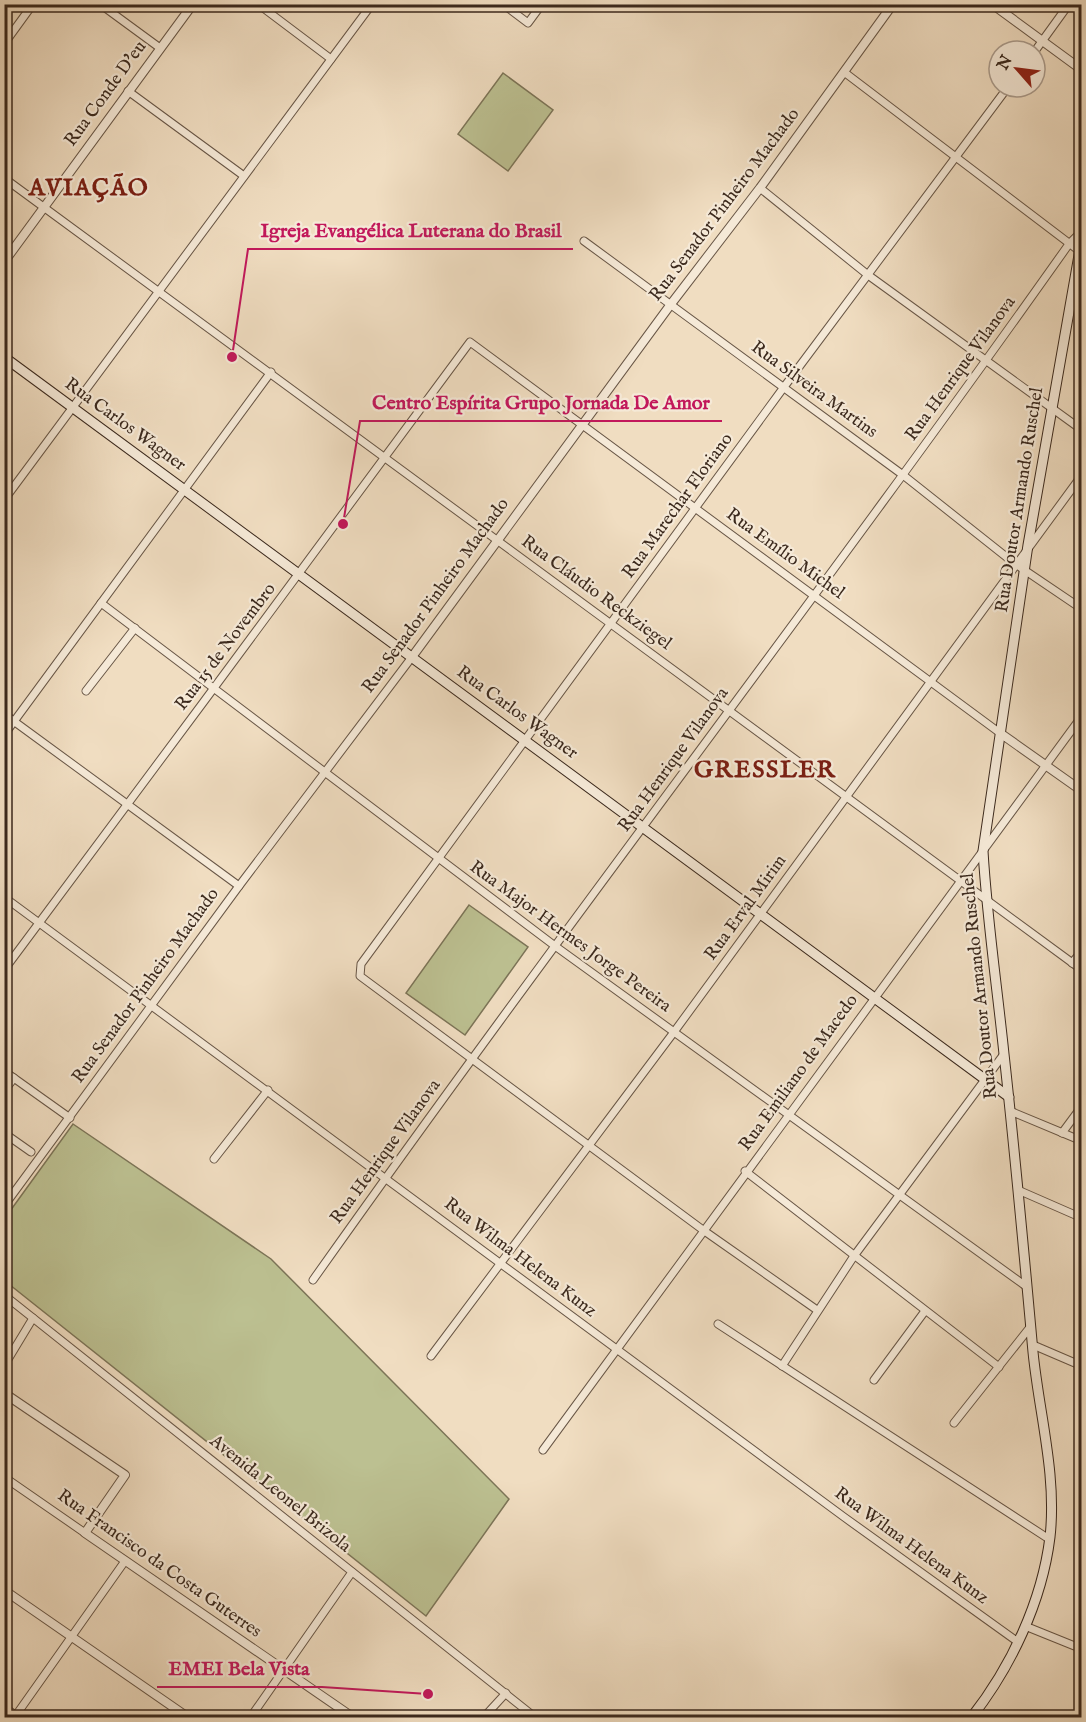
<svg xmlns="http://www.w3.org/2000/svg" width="1086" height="1722" viewBox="0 0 1086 1722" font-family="'IM FELL English',serif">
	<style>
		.green { fill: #bcc091; stroke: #7c7457; stroke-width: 1.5 }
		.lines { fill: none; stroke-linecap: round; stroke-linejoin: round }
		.minor-casing { stroke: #685646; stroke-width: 9 }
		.tertiary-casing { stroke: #685646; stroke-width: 10 }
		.secondary-casing { stroke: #3b291d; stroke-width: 11 }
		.minor { stroke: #f5e9d7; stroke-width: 7 }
		.tertiary { stroke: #f5e9d7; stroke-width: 8 }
		.secondary { stroke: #f5e9d7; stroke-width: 9 }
		.labels { text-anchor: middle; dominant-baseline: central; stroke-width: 4.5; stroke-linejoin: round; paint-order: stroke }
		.street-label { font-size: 18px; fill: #3b291d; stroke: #f5e9d7 }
		.district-label { font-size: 24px; font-weight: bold; letter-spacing: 1.5px; fill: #7a1f14; stroke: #f5e9d7 }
		.leader { fill: none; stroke: #c2185b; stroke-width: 2 }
		.callout-dot { fill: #c2185b; stroke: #f5e9d7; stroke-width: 2 }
		.callout-label { font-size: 20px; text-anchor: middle; font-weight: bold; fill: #c2185b; stroke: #f5e9d7; stroke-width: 4.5; stroke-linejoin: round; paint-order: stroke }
	</style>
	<rect width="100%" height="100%" fill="#f0ddc1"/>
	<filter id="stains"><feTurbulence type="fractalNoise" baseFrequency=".00333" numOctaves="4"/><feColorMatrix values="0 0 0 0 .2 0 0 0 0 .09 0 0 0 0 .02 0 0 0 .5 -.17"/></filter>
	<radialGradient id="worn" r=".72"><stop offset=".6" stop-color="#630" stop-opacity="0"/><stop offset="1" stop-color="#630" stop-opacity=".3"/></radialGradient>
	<g class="green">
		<polygon points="503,73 553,110 508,171 458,134"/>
		<polygon points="469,905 528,947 465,1035 406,993"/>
		<polygon points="73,1124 271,1259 509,1499 426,1616 5,1281 5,1218"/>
	</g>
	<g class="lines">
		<g class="minor-casing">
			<g id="minor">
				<polyline points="100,4 160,48"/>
				<polyline points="258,4 331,59"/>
				<polyline points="503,4 528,23 542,4"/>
				<polyline points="4,44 33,4"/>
				<polyline points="1035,51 1069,4"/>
				<polyline points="844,72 1082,253"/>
				<polyline points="128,91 244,176"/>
				<polyline points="4,178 1082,970"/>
				<polyline points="760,188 868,275 1082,430"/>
				<polyline points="584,241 903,475 1014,563 1082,609"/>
				<polyline points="4,500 372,4"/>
				<polyline points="101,603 555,946 1027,1287"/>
				<polyline points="86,691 135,628"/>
				<polyline points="4,714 239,886"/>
				<polyline points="4,735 271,372"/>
				<polyline points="4,897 844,1517 1018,1642"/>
				<polyline points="1072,963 1082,951"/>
				<path d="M 4,970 C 160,761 315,552 470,342 L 1000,733"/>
				<polyline points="4,1071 70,1118"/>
				<polyline points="4,1091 14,1078"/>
				<polyline points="1010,1111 1082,1141"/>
				<polyline points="4,1133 31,1152"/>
				<polyline points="1062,1133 1082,1106"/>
				<polyline points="214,1159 268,1090"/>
				<polyline points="745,1171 999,1367"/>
				<polyline points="1018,1190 1082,1218"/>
				<polyline points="4,1206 239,886 412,657"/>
				<path d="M 313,1280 C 560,931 822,593 1069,244 L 1082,231"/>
				<polyline points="4,1295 536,1718"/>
				<polyline points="817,1310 703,1230 360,976 361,964 784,387 1008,87"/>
				<polyline points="718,1324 1049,1539"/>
				<polyline points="1033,1345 1082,1366"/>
				<polyline points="431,1356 674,1032 1082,475"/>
				<polyline points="4,1366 33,1318"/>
				<polyline points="782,1366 854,1256 1004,1054"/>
				<polyline points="874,1380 925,1311"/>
				<polyline points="954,1423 1031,1326"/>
				<polyline points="543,1450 1082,716"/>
				<polyline points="4,1477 85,1533"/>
				<polyline points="1025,1626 1082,1649"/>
				<polyline points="4,1707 19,1718"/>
				<polyline points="14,1718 125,1561"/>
				<polyline points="250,1718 352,1572"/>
				<polyline points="483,1718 506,1693"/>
			</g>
		</g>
		<g class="tertiary-casing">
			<g id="tertiary">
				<polyline points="992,4 1082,70"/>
				<polyline points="4,262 193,4"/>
				<polyline points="412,657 671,304 760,188 893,4"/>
				<polyline points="1000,733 1082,791"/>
				<polyline points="4,1393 125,1475 85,1533 354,1718"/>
				<polyline points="4,1590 189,1718"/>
			</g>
		</g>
		<g class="secondary-casing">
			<g id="secondary">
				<polyline points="4,357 1009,1097"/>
				<path d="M 971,1718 C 1011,1667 1042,1602 1050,1537 C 1057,1475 1039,1413 1033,1352 C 1024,1252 1015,1153 1004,1054 C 997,986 987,919 983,851 L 1028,545 L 1082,238"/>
			</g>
		</g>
		<use href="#minor" class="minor"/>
		<use href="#tertiary" class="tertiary"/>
		<use href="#secondary" class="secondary"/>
	</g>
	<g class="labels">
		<g class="street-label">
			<text transform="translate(106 94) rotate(-54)">Rua Conde D'eu</text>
			<text transform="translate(725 205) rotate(-53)">Rua Senador Pinheiro Machado</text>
			<text transform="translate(961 369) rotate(-54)">Rua Henrique Vilanova</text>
			<text transform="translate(814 390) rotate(36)">Rua Silveira Martins</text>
			<text transform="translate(125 425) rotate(36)">Rua Carlos Wagner</text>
			<text transform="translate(1020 500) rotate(-81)">Rua Doutor Armando Ruschel</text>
			<text transform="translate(678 506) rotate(-54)">Rua Marechar Floriano</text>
			<text transform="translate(785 554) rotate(36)">Rua Emílio Michel</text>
			<text transform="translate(596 593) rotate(36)">Rua Cláudio Reckziegel</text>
			<text transform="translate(436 596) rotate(-54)">Rua Senador Pinheiro Machado</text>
			<text transform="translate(226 647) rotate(-53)">Rua 15 de Novembro</text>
			<text transform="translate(517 713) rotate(36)">Rua Carlos Wagner</text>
			<text transform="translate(674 760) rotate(-54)">Rua Henrique Vilanova</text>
			<text transform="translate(746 908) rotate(-54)">Rua Erval Mirim</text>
			<text transform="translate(570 937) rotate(36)">Rua Major Hermes Jorge Pereira</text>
			<text transform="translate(146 986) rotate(-54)">Rua Senador Pinheiro Machado</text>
			<text transform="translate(980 986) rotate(-96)">Rua Doutor Armando Ruschel</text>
			<text transform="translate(799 1073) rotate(-54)">Rua Emiliano de Macedo</text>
			<text transform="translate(386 1152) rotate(-54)">Rua Henrique Vilanova</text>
			<text transform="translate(520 1258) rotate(37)">Rua Wilma Helena Kunz</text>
			<text transform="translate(280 1494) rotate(39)">Avenida Leonel Brizola</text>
			<text transform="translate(911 1546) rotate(36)">Rua Wilma Helena Kunz</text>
			<text transform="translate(159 1564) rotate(35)">Rua Francisco da Costa Guterres</text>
		</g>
		<g class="district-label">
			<text x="89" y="188">AVIAÇÃO</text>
			<text x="765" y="770">GRESSLER</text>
		</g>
	</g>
	<path class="leader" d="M232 357L248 249H573M343 524L360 421H722M428 1694L322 1687H157"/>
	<g class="callout-dot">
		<circle cx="232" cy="357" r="6"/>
		<circle cx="343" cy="524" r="6"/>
		<circle cx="428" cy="1694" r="6"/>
	</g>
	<g class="callout-label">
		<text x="411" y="237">Igreja Evangélica Luterana do Brasil</text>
		<text x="541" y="409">Centro Espírita Grupo Jornada De Amor</text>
		<text x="239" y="1675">EMEI Bela Vista</text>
	</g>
	<rect width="1086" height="1722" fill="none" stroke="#f0ddc1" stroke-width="24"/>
	<rect x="6" y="6" width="1074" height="1710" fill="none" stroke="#3b291d" stroke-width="3"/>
	<rect x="12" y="12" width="1062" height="1698" fill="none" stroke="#3b291d" stroke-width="1.5"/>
	<g transform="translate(1017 69) rotate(298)"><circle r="28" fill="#f5e9d7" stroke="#ab9c8d" stroke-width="1.5"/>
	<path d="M0-4.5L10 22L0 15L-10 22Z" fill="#8f2418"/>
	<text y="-9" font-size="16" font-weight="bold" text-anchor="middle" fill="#3b291d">N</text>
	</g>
	<rect width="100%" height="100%" filter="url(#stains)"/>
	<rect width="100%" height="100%" fill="url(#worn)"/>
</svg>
